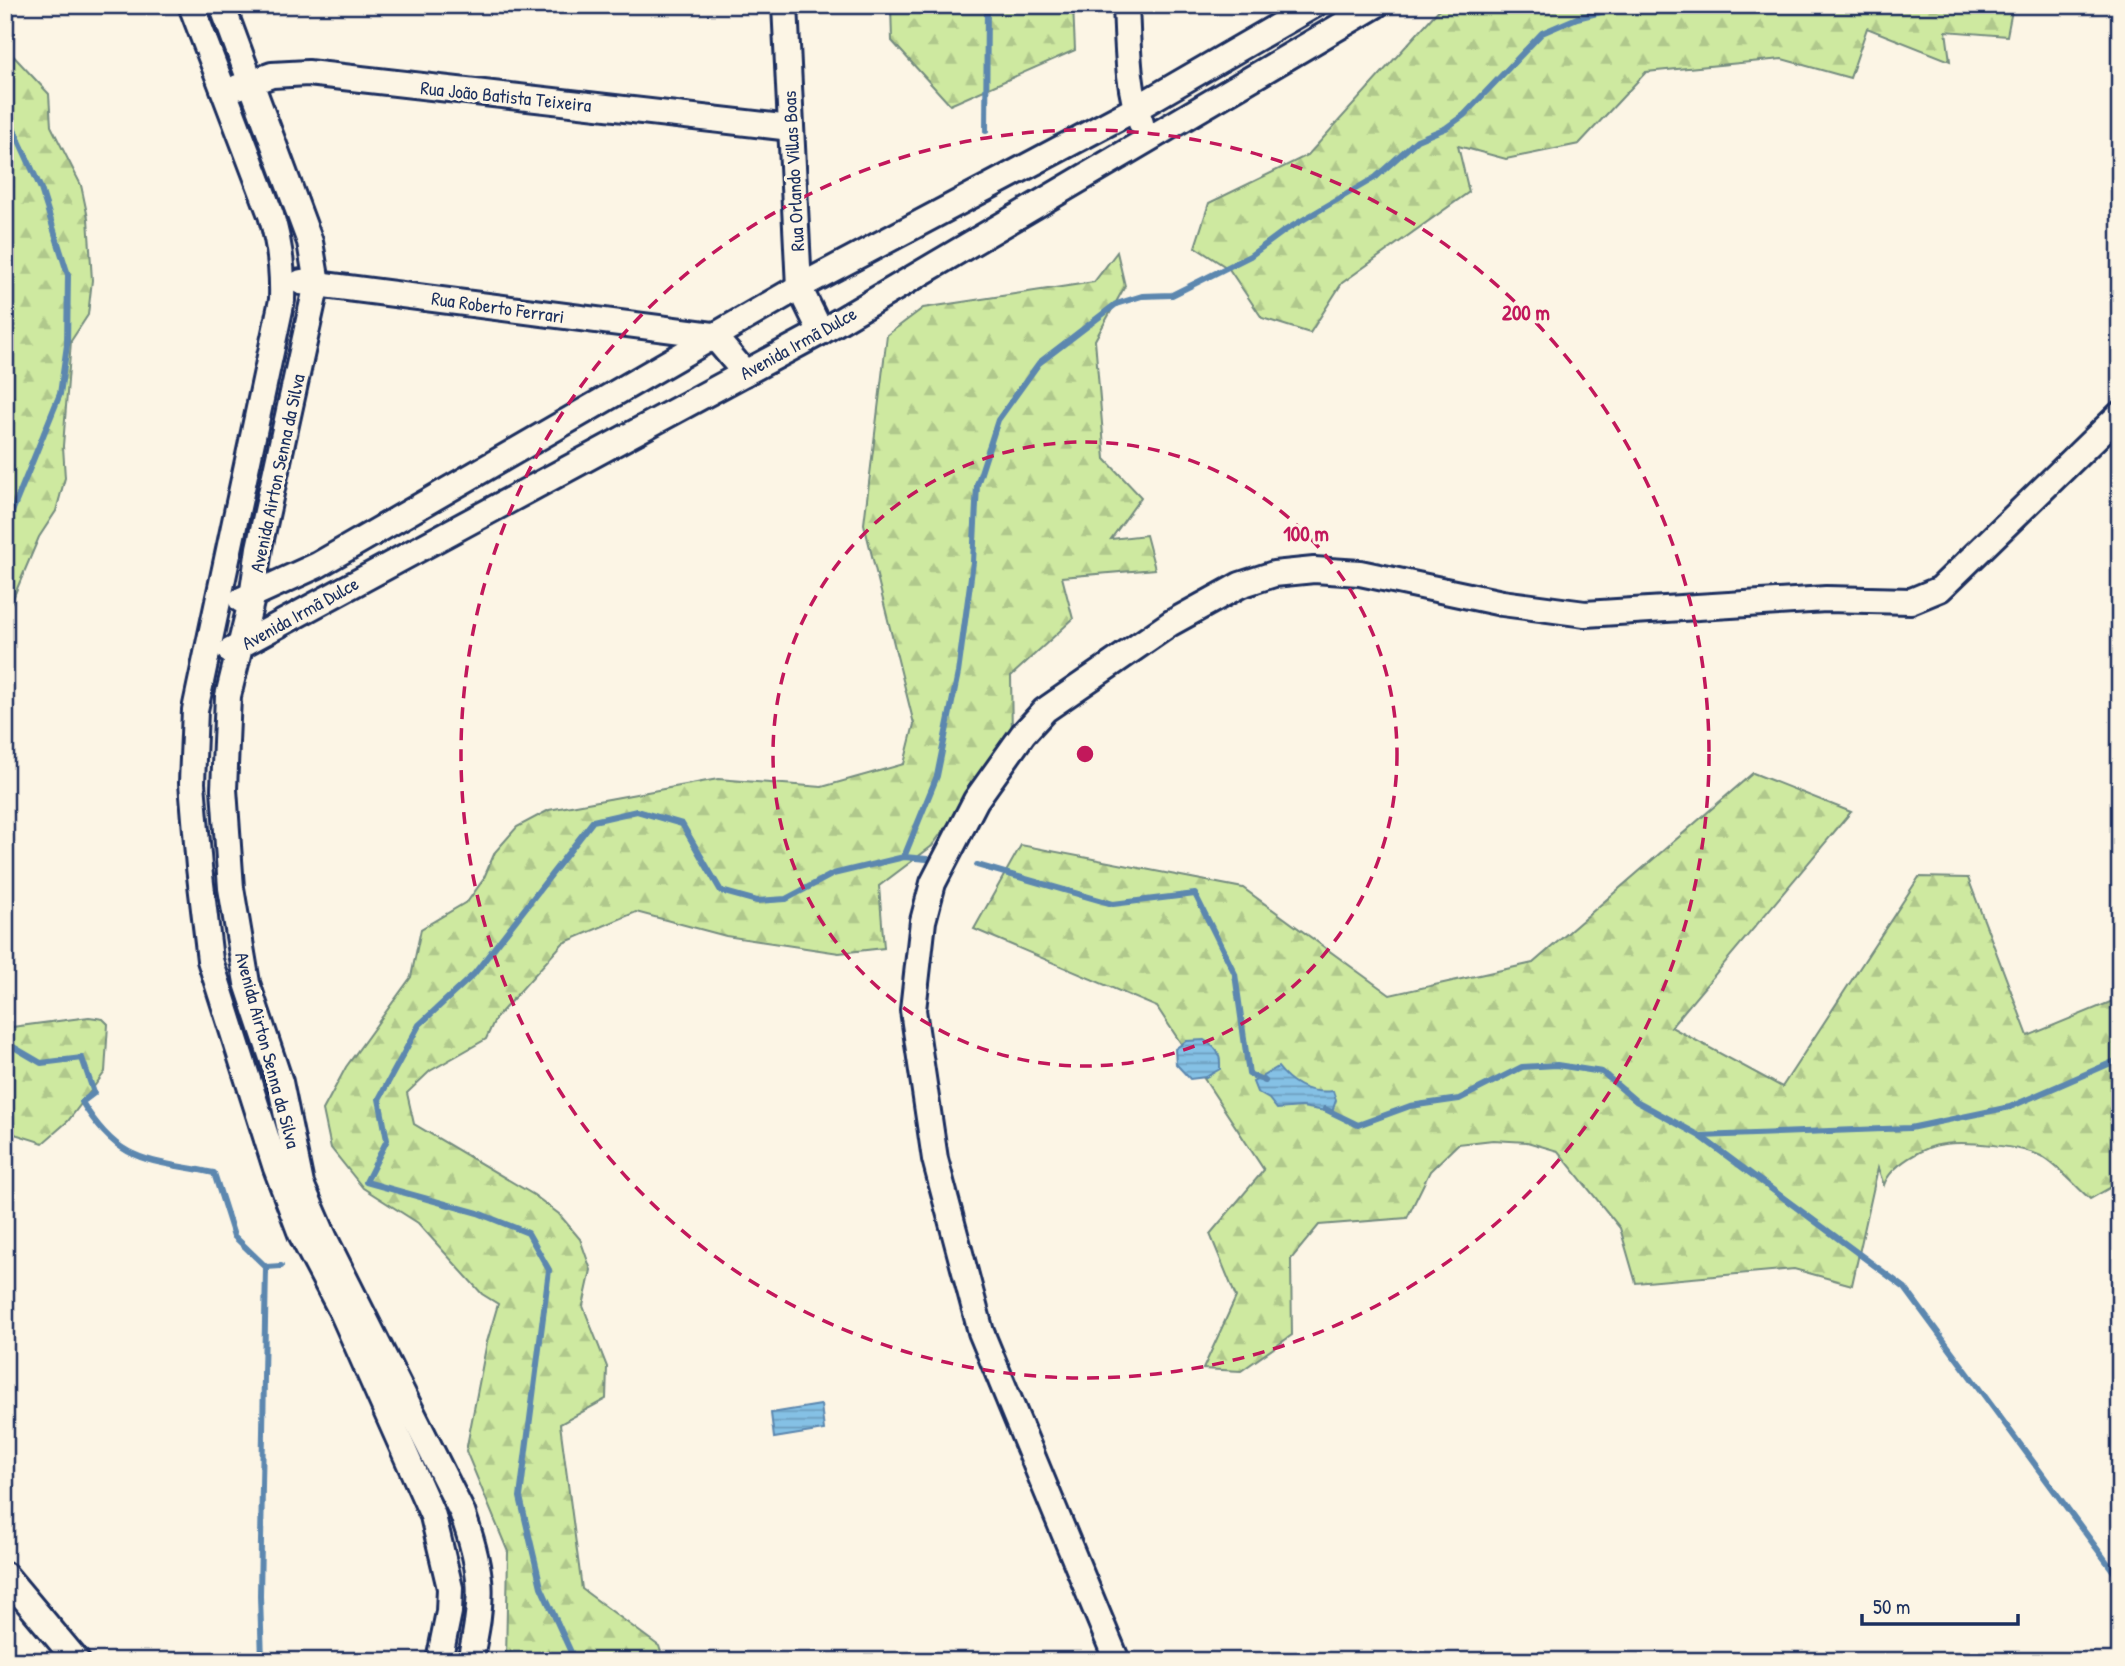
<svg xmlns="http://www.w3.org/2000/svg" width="2125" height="1666" viewBox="0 0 2125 1666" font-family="'Patrick Hand',sans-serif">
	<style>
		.forest { fill: url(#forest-firs); stroke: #748c7f; stroke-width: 2 }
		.water { fill: url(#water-rules); stroke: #5b87af; stroke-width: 2 }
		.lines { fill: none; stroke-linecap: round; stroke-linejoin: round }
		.stream { stroke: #5b87af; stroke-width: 6 }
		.minor-casing { stroke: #1b2f5e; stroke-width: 30 }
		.minor { stroke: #fcf5e5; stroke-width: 24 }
		.ring { fill: none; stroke: #c2185b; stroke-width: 3.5; stroke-dasharray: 12 9 }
		.labels { text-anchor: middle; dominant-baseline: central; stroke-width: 6; stroke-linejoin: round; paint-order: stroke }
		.street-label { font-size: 19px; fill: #1b2f5e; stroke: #fcf5e5 }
		.centre { fill: #c2185b; stroke: #fcf5e5; stroke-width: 3.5 }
		.ring-label { font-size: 21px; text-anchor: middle; font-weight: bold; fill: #c2185b; stroke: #fcf5e5; stroke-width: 6; stroke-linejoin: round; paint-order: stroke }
	</style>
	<defs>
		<pattern id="forest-firs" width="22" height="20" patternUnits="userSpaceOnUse" patternTransform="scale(1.75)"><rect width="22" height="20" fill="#cee9a0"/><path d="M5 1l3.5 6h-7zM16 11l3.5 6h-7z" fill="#b0c88c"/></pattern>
		<pattern id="water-rules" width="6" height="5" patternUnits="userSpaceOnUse" patternTransform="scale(1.75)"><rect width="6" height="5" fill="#85c1e5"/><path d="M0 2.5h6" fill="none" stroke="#6c9dbd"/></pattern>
	</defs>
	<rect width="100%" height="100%" fill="#fcf5e5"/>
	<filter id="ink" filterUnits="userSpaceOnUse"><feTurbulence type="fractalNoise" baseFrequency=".0143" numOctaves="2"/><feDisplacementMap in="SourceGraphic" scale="14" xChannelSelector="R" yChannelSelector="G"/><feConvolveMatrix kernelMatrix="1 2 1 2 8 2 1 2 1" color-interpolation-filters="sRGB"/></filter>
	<g filter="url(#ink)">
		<g class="forest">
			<polygon points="891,5 1073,5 1075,50 950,105 892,41"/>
			<polygon points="1443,5 2013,5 2007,36 1946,31 1950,61 1867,28 1850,78 1782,59 1646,72 1579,144 1506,159 1458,146 1469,192 1342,283 1310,333 1262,318 1229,269 1195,247 1209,203 1308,155"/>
			<polygon points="5,47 49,94 51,126 81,185 88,218 92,280 88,315 71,341 63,446 65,478 56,511 39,537 5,617"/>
			<polygon points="1117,252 1125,286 1095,340 1105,459 1141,497 1111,539 1146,535 1155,569 1062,577 1073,619 1011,676 1012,734 932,846 879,886 884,948 839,953 726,936 636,912 563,943 495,1019 486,1039 430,1071 407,1093 414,1124 534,1195 559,1214 580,1239 591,1270 583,1306 607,1367 606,1399 560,1424 582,1589 659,1646 664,1661 506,1661 508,1552 466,1451 487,1342 498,1304 482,1294 418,1223 363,1188 331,1148 323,1110 346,1067 411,977 421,929 468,901 483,880 495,852 517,827 549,810 718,779 822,787 904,764 914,724 864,524 887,335 923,308 1094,282"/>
			<path d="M 1753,773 L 1851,812 L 1671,1027 L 1782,1087 L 1919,877 L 1968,878 L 2028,1036 L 2120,998 L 2120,1182 L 2090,1199 C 2075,1186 2058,1165 2041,1156 C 2020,1146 1967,1141 1944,1144 C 1924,1146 1890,1166 1884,1185 L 1878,1168 L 1852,1285 L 1794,1269 L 1636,1283 L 1620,1228 L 1558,1151 L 1527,1142 L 1493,1140 L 1458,1144 L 1430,1171 L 1407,1218 L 1319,1225 L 1291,1259 L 1292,1335 L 1241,1371 L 1203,1369 L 1236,1297 L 1210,1234 L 1264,1170 L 1157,1007 L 974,929 L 1021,845 L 1243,888 L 1390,995 L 1533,963 Z"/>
			<polygon points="89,1017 103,1019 108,1024 105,1072 68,1121 43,1143 5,1131 5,1028"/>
		</g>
		<g class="water">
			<path d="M 1204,1040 C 1217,1048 1221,1053 1220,1069 L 1206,1077 L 1190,1079 L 1176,1064 L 1175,1049 L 1186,1041 Z"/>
			<path d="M 1278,1067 C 1292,1085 1309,1094 1333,1091 L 1336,1100 L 1332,1112 L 1302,1107 L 1277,1109 L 1269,1099 L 1257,1092 L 1253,1082 Z"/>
			<polygon points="821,1405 824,1430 774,1438 771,1413"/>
		</g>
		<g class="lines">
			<g class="stream">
				<polyline points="5,110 41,189 68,275 67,345 60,394 5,529"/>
				<polyline points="986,131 987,5"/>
				<polyline points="904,857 937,776 958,673 973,562 977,485 998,420 1039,363 1116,304 1142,296 1172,295 1250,256 1284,231 1376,177 1417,140 1446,128 1464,115 1542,33 1577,18 1629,5"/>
				<polyline points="977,865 1113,904 1195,894 1235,974 1249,1074 1265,1081"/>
				<path d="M 5,1042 L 41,1063 L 82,1058 L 94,1093 L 82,1102 C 120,1165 148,1159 214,1173 L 234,1236 L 266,1267 L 281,1266"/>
				<polyline points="1325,1109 1358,1125 1410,1106 1459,1099 1522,1067 1557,1065 1602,1072 1636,1101 1700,1136 1910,1128 2010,1107 2120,1059"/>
				<polyline points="1700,1136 1905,1288 2120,1580"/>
				<polyline points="262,1661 260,1596 266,1267"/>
				<polyline points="575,1661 541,1587 520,1497 549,1270 528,1233 478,1213 366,1182 387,1140 379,1099 419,1025 474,974 593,821 637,811 682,824 721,891 757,901 786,899 833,874 904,857 927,859"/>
			</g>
			<g class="minor-casing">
				<g id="minor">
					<path d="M 191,5 L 271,215 C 280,244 283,269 282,300 L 195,710 L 192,783 L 199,867 L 210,960 L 276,1168 L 301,1234 L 343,1314 L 433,1516 L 450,1588 L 449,1612 L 439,1661"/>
					<path d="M 222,5 L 310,242 L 317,283 L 259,548 L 252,598 L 228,696 L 224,789 L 231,888 L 247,983 L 280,1082 L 301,1184 L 325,1239 L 462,1512 C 484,1574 484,1597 470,1661"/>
					<polyline points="785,5 799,287 821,332"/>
					<path d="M 1126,5 C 1128,44 1127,87 1141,123"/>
					<polyline points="238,87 272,75 308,73 791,128"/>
					<polyline points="301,282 713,335 745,373"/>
					<polyline points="241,600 318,565 799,287 1135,109 1314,5"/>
					<polyline points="230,651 821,332 1376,5"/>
					<polyline points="5,1575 77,1661"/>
					<polyline points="1117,1661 981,1332 935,1159 913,1010 923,921 933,883 976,800 1023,734 1045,710 1171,623 1240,585 1274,574 1314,570 1360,573 1502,603 1585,614 1826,599 1911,601 1940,589 2120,414"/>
				</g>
			</g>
			<use href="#minor" class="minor"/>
		</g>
	</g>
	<g class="ring">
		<circle cx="1085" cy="754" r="312"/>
		<circle cx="1085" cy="754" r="624"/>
	</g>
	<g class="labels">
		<g class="street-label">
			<text transform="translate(506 96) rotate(6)">Rua João Batista Teixeira</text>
			<text transform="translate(793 171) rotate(-93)">Rua Orlando Villas Boas</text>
			<text transform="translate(498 307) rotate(8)">Rua Roberto Ferrari</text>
			<text transform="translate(798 343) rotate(-29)">Avenida Irmã Dulce</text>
			<text transform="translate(277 473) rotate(-78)">Avenida Airton Senna da Silva</text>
			<text transform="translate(300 613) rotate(-29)">Avenida Irmã Dulce</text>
			<text transform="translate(268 1050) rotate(75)">Avenida Airton Senna da Silva</text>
		</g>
	</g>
	<circle cx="1085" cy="754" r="10" class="centre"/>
	<g class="ring-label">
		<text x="1526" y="320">200 m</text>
		<text x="1306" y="541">100 m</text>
	</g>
	<rect width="2125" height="1666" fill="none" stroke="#fcf5e5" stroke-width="28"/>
	<rect x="14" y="14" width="2097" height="1638" fill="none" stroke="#1b2f5e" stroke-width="2.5" filter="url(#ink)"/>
	<path d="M1862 1614v10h156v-10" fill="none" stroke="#1b2f5e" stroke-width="3.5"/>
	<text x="1873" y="1614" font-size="21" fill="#1b2f5e" stroke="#fcf5e5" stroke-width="5" paint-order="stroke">50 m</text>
</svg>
